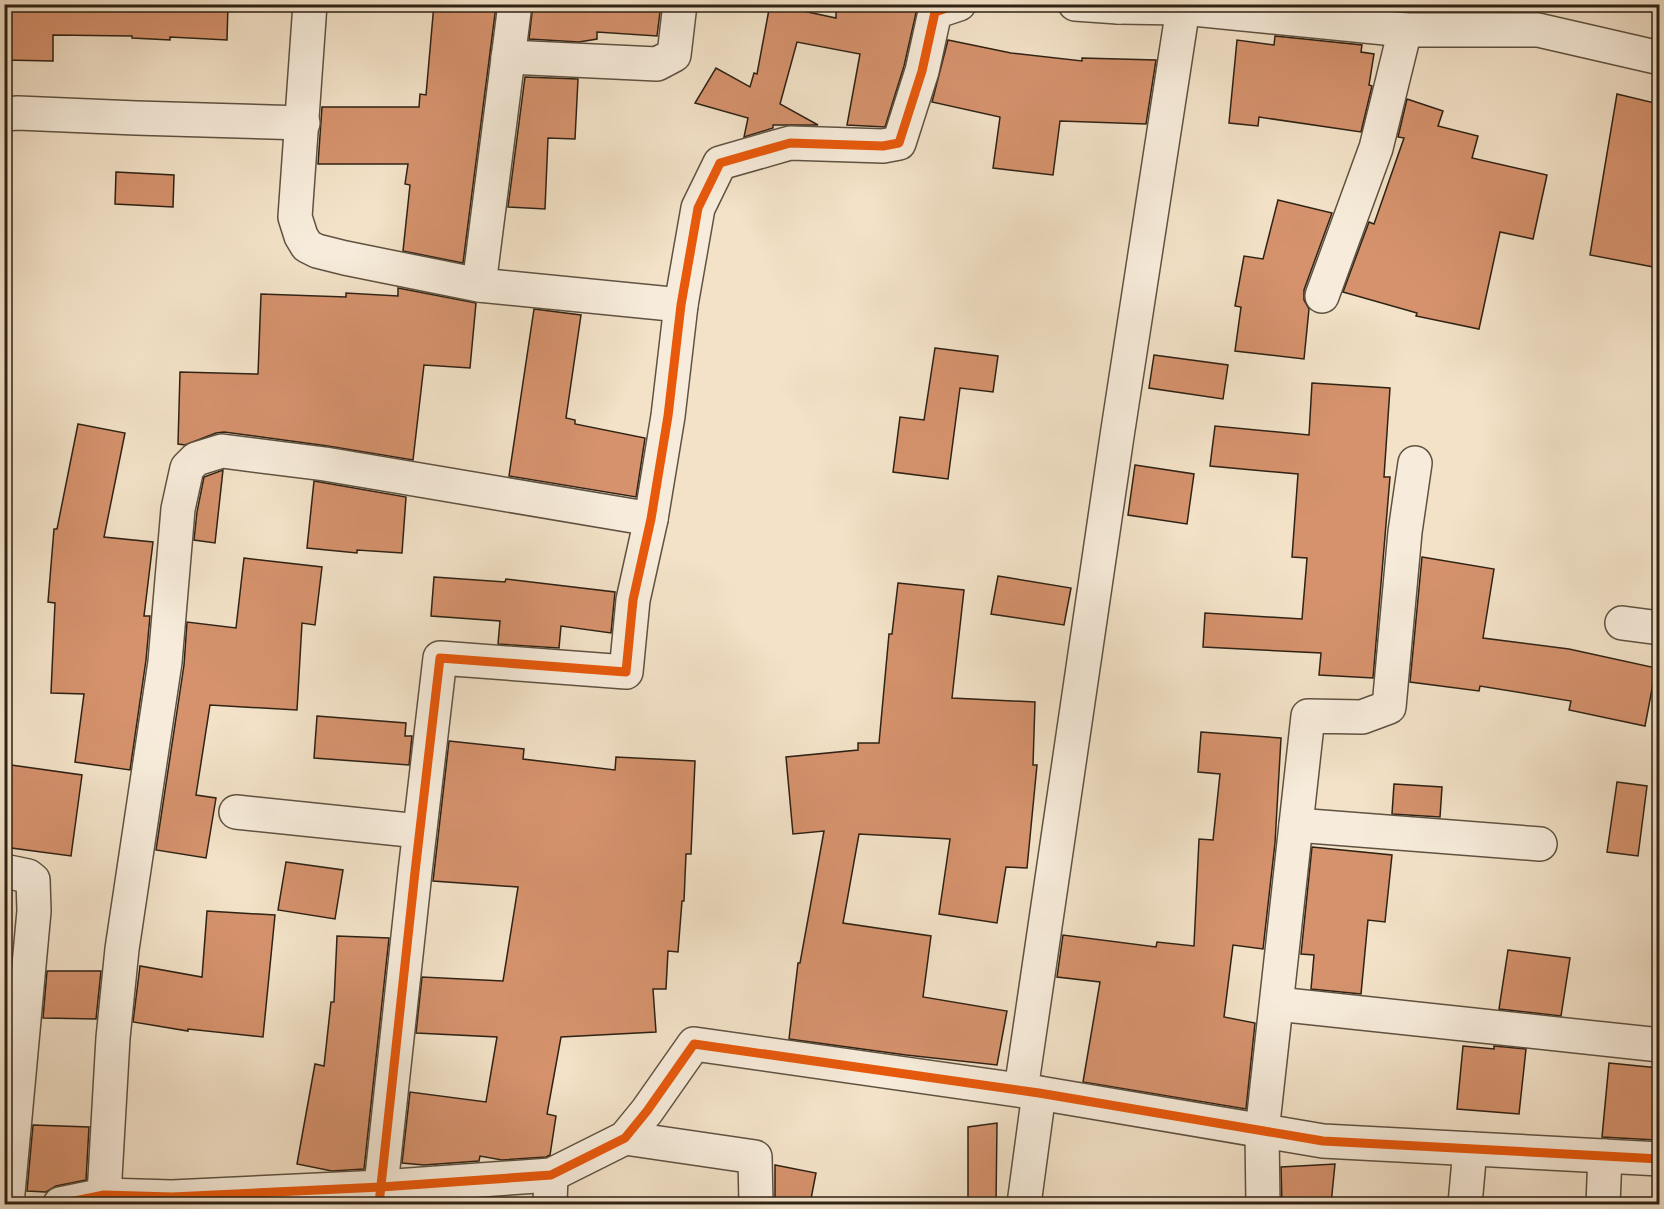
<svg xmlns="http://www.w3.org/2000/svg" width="1664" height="1209" viewBox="0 0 1664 1209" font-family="'IM FELL Great Primer',serif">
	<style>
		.building { fill: #d5926d; stroke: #2e2214; stroke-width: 1.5 }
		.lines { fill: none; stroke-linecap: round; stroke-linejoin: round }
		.street-casing { stroke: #5f5241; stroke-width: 36 }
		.street { stroke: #f7ecdb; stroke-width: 33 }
		.cycleway-casing { stroke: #f7ecdb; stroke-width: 13 }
		.cycleway { stroke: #e8590c; stroke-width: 9 }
	</style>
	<rect width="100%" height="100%" fill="#f3e2c8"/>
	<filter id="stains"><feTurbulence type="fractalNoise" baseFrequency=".00333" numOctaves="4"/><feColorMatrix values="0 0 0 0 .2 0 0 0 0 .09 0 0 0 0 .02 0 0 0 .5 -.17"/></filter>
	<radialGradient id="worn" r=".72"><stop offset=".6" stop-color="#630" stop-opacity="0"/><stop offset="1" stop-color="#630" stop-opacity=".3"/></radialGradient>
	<g class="building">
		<polygon points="4,4 228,4 227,40 170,37 170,40 132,38 132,36 53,35 53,61 4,60"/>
		<polygon points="434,4 496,6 463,263 403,251 410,185 405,184 408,164 318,164 322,107 419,107 420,94 426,95"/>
		<polygon points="533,4 661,4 657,36 597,32 597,39 579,42 529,39"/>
		<polygon points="770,4 836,18 836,4 918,4 904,66 885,127 847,125 860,54 797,42 780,104 818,125 773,125 773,128 744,137 748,118 695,103 716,68 750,87 754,73 757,74"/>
		<polygon points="1275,36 1362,45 1361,52 1374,54 1369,85 1372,86 1361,132 1259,117 1258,126 1229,123 1237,40 1274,45"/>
		<polygon points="948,40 1011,53 1082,61 1082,58 1156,60 1146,124 1060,121 1053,175 993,168 1000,117 932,102"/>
		<polygon points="525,77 578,79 575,139 548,138 545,209 508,207"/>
		<polygon points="1617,94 1659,104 1659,268 1590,255"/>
		<polygon points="1407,99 1443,111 1438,126 1478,136 1472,158 1547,175 1533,239 1500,232 1479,329 1416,316 1417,313 1343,292 1369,222 1374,224 1404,138 1398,137"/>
		<polygon points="116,172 174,175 173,207 115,204"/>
		<polygon points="1278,200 1332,213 1304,290 1304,300 1309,309 1304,359 1235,351 1241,307 1235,306 1244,256 1263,259"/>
		<polygon points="398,288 476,303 470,368 424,365 413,460 328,446 224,432 216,433 185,445 178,444 180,372 258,374 261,294 346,297 346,293 398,296"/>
		<polygon points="534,309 581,315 566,418 575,420 575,424 645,438 636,497 509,476"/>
		<polygon points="935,348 998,356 993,392 960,388 948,479 893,472 900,417 924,420"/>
		<polygon points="1154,355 1228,365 1223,399 1149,388"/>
		<polygon points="1312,383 1390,388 1384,477 1390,477 1373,678 1319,675 1321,653 1203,647 1205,613 1302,619 1307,558 1292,557 1298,474 1210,466 1215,426 1309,435"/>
		<polygon points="78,424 125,433 104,537 153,542 144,616 150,616 146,660 130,770 75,762 84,694 51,693 55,603 48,602 54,529 57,529"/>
		<polygon points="1135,465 1194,474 1187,524 1128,515"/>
		<polygon points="223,470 215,543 194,540 197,512 204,477"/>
		<polygon points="314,481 406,497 402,553 357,550 357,553 307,548"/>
		<polygon points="1422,557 1494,569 1483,638 1569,649 1656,668 1645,726 1569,710 1571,701 1480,686 1479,691 1410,682"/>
		<polygon points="244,558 322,567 315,625 302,623 297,710 210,705 196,795 216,798 206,858 156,850 184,665 187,622 236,628"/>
		<polygon points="998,576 1071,588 1064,625 991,614"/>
		<polygon points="434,577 505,582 506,579 615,592 611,633 561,626 559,648 498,644 500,621 431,616"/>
		<polygon points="898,583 964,590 952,698 1035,702 1033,765 1037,765 1027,868 1006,867 997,923 939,914 950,839 859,834 843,923 931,936 923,997 1007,1011 997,1065 906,1055 789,1039 798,963 800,963 824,831 793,834 786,757 858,750 858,743 879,743 889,634 892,634"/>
		<polygon points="317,716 406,723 405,736 412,736 409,765 314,758"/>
		<polygon points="1201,732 1281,738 1275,843 1263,949 1233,945 1224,1017 1255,1023 1246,1109 1083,1082 1100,982 1057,977 1063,935 1156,947 1157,942 1194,946 1199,839 1213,840 1220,774 1198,772"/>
		<polygon points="449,741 524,749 523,759 615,770 616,757 695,761 691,854 686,854 684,901 682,901 678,952 668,951 666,989 653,989 656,1032 561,1037 547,1114 556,1116 550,1155 546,1157 502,1160 480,1156 479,1161 424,1165 402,1163 410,1092 486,1102 497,1037 416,1033 422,977 503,981 518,887 433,881"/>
		<polygon points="4,764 82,775 71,856 4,847"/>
		<polygon points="1617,782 1647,786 1638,856 1607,852"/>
		<polygon points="1394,784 1442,787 1440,817 1392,814"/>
		<polygon points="1312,847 1392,855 1385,922 1368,920 1361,994 1311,989 1314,955 1301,954"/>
		<polygon points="286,862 343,870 335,919 278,910"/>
		<polygon points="207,911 275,915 263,1037 188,1029 188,1031 133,1022 140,966 202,977"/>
		<polygon points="337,936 389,938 364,1169 332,1171 297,1164 315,1064 324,1066 331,1002 334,1002"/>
		<polygon points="1508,950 1570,958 1561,1016 1499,1009"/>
		<polygon points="47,971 101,971 96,1019 43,1018"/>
		<polygon points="1463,1046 1494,1049 1494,1046 1526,1049 1519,1114 1457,1109"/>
		<polygon points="1609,1063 1659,1068 1659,1106 1656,1140 1602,1137"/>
		<polygon points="997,1123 996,1204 968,1204 968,1127"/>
		<polygon points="33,1125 89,1127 86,1180 56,1186 46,1192 27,1191"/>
		<polygon points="1335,1164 1331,1204 1282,1204 1281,1167"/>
		<polygon points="775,1165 816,1173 810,1204 775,1204"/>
	</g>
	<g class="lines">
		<g class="street-casing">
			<g id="street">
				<polyline points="310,4 295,217 301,236 307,246 317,251 345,258 479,285 681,305"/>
				<polyline points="1075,4 1118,7"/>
				<polyline points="1118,4 1118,7 1183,8 1405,30 1538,30 1660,58"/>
				<polyline points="508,57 657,64 674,55 680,4"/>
				<polyline points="4,114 18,113 136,118 303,123"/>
				<polyline points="479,285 515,4"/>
				<polyline points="1322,296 1376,148 1405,30"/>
				<polyline points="1622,623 1660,628"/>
				<polyline points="236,812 419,831"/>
				<polyline points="1296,825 1540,844"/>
				<polyline points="4,871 28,876 33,880 34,911 7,1204"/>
				<polyline points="1277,1004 1660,1045"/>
				<polyline points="1021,1090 1117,436 1183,8"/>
				<polyline points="625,1138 755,1157 756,1204"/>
				<polyline points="104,1195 113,1038 122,949 165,662 178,509 187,468 196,459 222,451 325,464 651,519"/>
				<polyline points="60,1204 104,1195 172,1197 381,1187 551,1175 625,1138 647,1111 694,1044 1039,1093 1323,1141 1660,1159"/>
				<polyline points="379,1204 415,872 440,658 626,672 633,600 651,519 668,416 681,305 698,208 720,163 790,143 883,146 899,143 922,71 935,12 959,4"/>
				<polyline points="550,1204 551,1175"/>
				<polyline points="1024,1204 1039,1093"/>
				<polyline points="1263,1204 1262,1132 1308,716 1362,717 1389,707 1405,532 1415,463"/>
				<polyline points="1465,1204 1470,1149"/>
				<polyline points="1603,1204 1605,1156"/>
			</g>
		</g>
		<use href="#street" class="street"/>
		<g class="cycleway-casing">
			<g id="cycleway">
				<polyline points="60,1204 104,1195 172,1197 381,1187 551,1175 625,1138 647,1111 694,1044 1039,1093 1323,1141 1660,1159"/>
				<polyline points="379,1204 415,872 440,658 626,672 633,600 651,519 668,416 681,305 698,208 720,163 790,143 883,146 899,143 922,71 935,12 959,4"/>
			</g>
		</g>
		<use href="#cycleway" class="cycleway"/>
	</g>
	<rect width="1664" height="1209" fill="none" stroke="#f3e2c8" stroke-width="24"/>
	<rect x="6" y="6" width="1652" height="1197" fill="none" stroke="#2e2214" stroke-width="3"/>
	<rect x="12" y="12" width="1640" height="1185" fill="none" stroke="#2e2214" stroke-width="1.5"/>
	<rect width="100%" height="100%" filter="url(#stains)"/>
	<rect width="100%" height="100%" fill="url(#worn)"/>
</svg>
